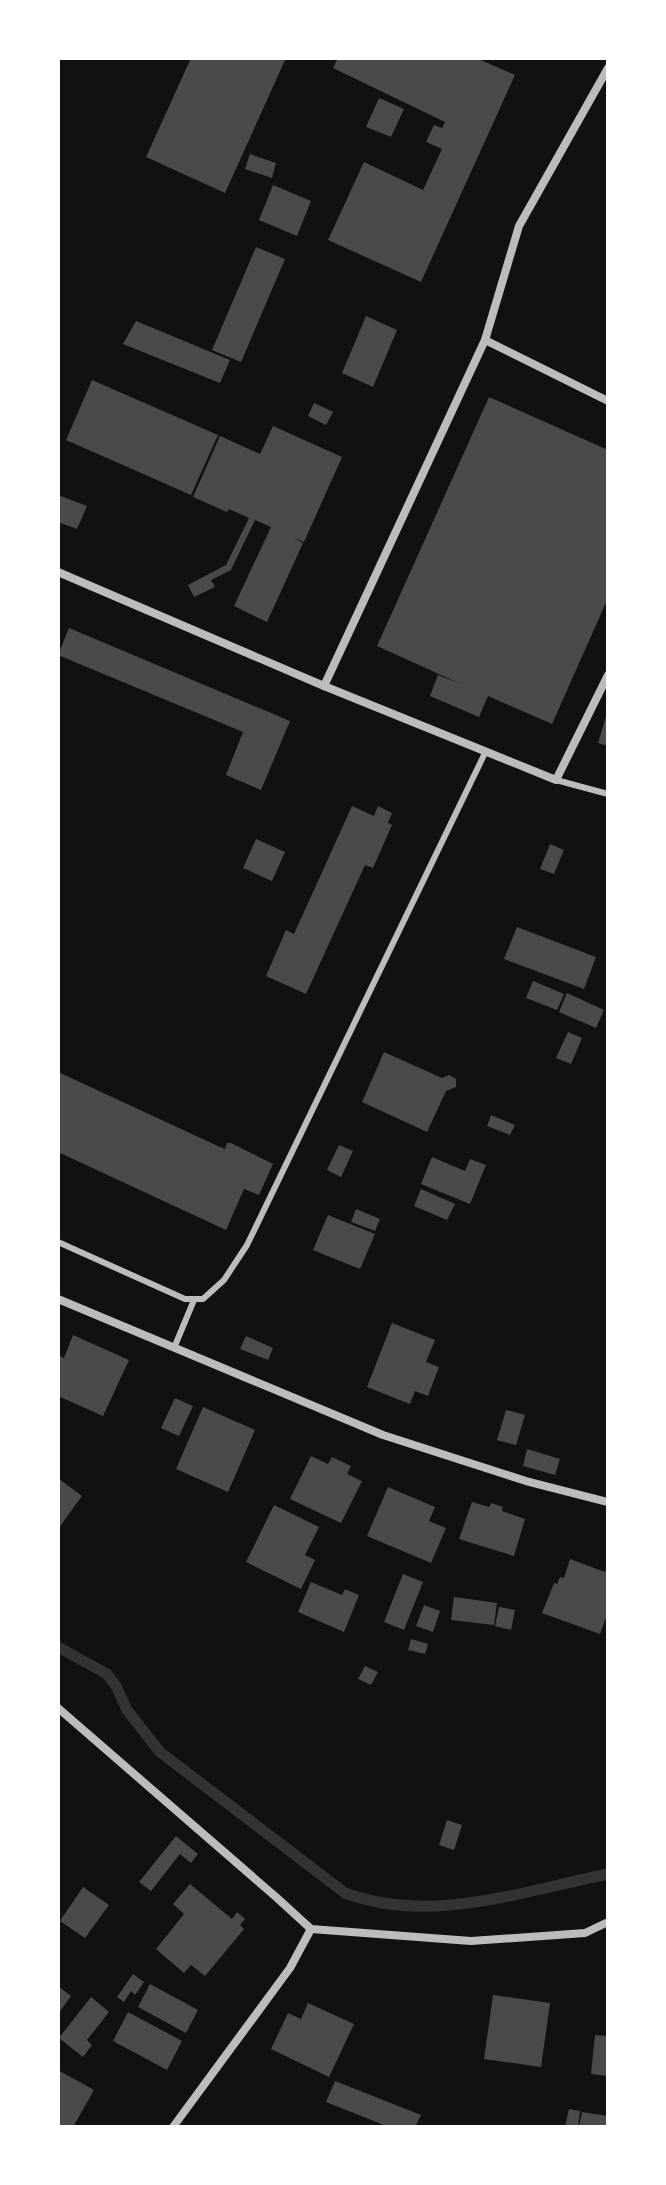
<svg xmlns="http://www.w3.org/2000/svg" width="666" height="2185" viewBox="0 0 666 2185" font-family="'Work Sans',sans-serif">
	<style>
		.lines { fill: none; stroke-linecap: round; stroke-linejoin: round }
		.stream { stroke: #333; stroke-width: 11 }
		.building { fill: #4a4a4a }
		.service { stroke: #bcbcbc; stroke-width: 6 }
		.minor { stroke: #bcbcbc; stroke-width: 8 }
	</style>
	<rect width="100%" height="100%" fill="#111"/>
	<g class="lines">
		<path class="stream" d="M 58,1647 L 107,1674 L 116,1686 L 127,1710 L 160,1752 L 345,1893 C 430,1925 523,1891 608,1874"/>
	</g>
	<g class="building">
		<polygon points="191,58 286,58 225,193 146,157"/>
		<polygon points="338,58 476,58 515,75 421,282 328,240 364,162 423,190 442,149 426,142 434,125 442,128 445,122 333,68"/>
		<polygon points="379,98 404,109 391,137 366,127"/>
		<polygon points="250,154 276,163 272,178 245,169"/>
		<polygon points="273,185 311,201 297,236 259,220"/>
		<polygon points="256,247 285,259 241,362 212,350"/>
		<polygon points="366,316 397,330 373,387 342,373"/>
		<polygon points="136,321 230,360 220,383 123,344"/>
		<polygon points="92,380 218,435 191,495 66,440"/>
		<polygon points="489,397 608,450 608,598 552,724 488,696 479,717 430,696 438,675 461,684 377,646"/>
		<polygon points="314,403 333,412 326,425 308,416"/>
		<polygon points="273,426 342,457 304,542 294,538 303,543 267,622 234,606 271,527 255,520 231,570 211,580 215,587 194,597 188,585 226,565 249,518 229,509 227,512 193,497 220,436 260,454"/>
		<polygon points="58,495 87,506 77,529 58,522"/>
		<polygon points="69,628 290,721 261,790 226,775 243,732 58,655"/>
		<polygon points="607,713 608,713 608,746 598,743"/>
		<polygon points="352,806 374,816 378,806 392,813 388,823 392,825 373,868 365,865 306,994 266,976 286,930 294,934"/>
		<polygon points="256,839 285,852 272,881 243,868"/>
		<polygon points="550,844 564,850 554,874 540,869"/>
		<polygon points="517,927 596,957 584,989 504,959"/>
		<polygon points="533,981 564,994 557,1010 526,998"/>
		<polygon points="567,993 604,1010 596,1028 559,1012"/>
		<polygon points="568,1032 582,1038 571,1064 556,1058"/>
		<polygon points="384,1052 442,1078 449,1075 456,1079 456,1087 446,1091 427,1132 362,1102"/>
		<polygon points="58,1072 220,1147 225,1149 227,1143 231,1143 273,1164 259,1195 244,1189 226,1230 58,1152"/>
		<polygon points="491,1115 515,1125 510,1135 487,1126"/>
		<polygon points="339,1145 353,1151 341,1177 327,1170"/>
		<polygon points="432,1157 465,1171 470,1159 486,1165 470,1204 421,1184"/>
		<polygon points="421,1189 455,1204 447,1220 414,1206"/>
		<polygon points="356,1209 380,1219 375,1231 351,1222"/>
		<polygon points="328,1215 375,1234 360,1269 313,1250"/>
		<polygon points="392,1323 435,1340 426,1362 439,1367 428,1396 415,1391 410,1404 367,1387"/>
		<polygon points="73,1335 129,1360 103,1416 58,1396 58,1355 64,1358"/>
		<polygon points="246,1336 273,1348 268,1360 240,1349"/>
		<polygon points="175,1398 193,1406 179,1436 161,1428"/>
		<polygon points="203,1407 255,1430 228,1492 176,1469"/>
		<polygon points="506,1410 525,1415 516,1445 497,1440"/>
		<polygon points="527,1449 560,1459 555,1475 523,1466"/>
		<polygon points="311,1456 328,1464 332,1457 351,1466 347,1474 362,1481 341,1523 290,1499"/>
		<polygon points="58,1478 82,1496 58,1529"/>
		<polygon points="388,1487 435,1507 429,1521 446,1528 431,1563 367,1536"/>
		<polygon points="472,1502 489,1507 491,1503 503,1507 502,1511 525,1519 514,1556 459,1539"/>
		<polygon points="274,1505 319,1527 305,1555 315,1560 301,1589 246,1562"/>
		<polygon points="570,1559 605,1572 608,1564 608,1612 600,1634 542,1613 554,1583 557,1584 560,1577 564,1578"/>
		<polygon points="403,1574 423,1582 404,1630 384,1622"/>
		<polygon points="311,1582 342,1595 345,1589 359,1595 344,1632 298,1612"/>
		<polygon points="454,1597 497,1603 494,1625 451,1620"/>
		<polygon points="424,1605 440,1611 433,1632 416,1626"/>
		<polygon points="499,1607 515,1610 511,1630 495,1626"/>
		<polygon points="411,1639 428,1644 425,1654 408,1650"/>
		<polygon points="365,1666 378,1672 371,1685 358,1679"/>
		<polygon points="447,1820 462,1825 454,1850 439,1845"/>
		<polygon points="176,1836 198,1854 191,1863 180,1854 151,1891 139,1882"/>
		<polygon points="190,1884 232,1919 237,1912 245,1919 240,1925 244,1929 205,1976 191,1965 184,1973 156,1949 184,1914 173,1904"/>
		<polygon points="83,1887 109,1905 85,1938 60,1921"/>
		<polygon points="133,1974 144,1982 135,1995 131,1991 124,2002 117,1997"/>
		<polygon points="150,1984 198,2010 186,2033 138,2007"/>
		<polygon points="58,1986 71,1996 58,2014"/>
		<polygon points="493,1995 550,2003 541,2067 484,2059"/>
		<polygon points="91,1997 109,2012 87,2040 92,2045 83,2057 59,2038"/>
		<polygon points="308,2003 354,2024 329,2077 271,2049 288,2013 301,2019"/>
		<polygon points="128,2012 182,2041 167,2070 113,2041"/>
		<polygon points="595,2035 608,2036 608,2076 591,2074"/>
		<polygon points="58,2070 94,2090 73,2127 58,2127"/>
		<polygon points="335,2081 421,2115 415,2127 389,2127 326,2102"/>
		<polygon points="569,2109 580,2111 578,2127 565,2127"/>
		<polygon points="582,2112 608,2116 608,2127 579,2127"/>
	</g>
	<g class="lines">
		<g class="service">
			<polyline points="556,780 608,794"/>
			<polyline points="58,1242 185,1299 203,1299 224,1280 247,1245 485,753"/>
			<polyline points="174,1348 194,1300"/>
		</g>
		<g class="minor">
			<polyline points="608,68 519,226 485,340 608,401"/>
			<polyline points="58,572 324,686 556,780 608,675"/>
			<polyline points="324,686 485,340"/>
			<polyline points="58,1299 383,1435 526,1481 608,1502"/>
			<polyline points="58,1708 276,1897 311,1929 471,1941 585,1933 608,1922"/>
			<polyline points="173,2127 290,1968 311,1929"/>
		</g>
	</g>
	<rect width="666" height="2185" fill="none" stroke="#ffffff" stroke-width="120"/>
</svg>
